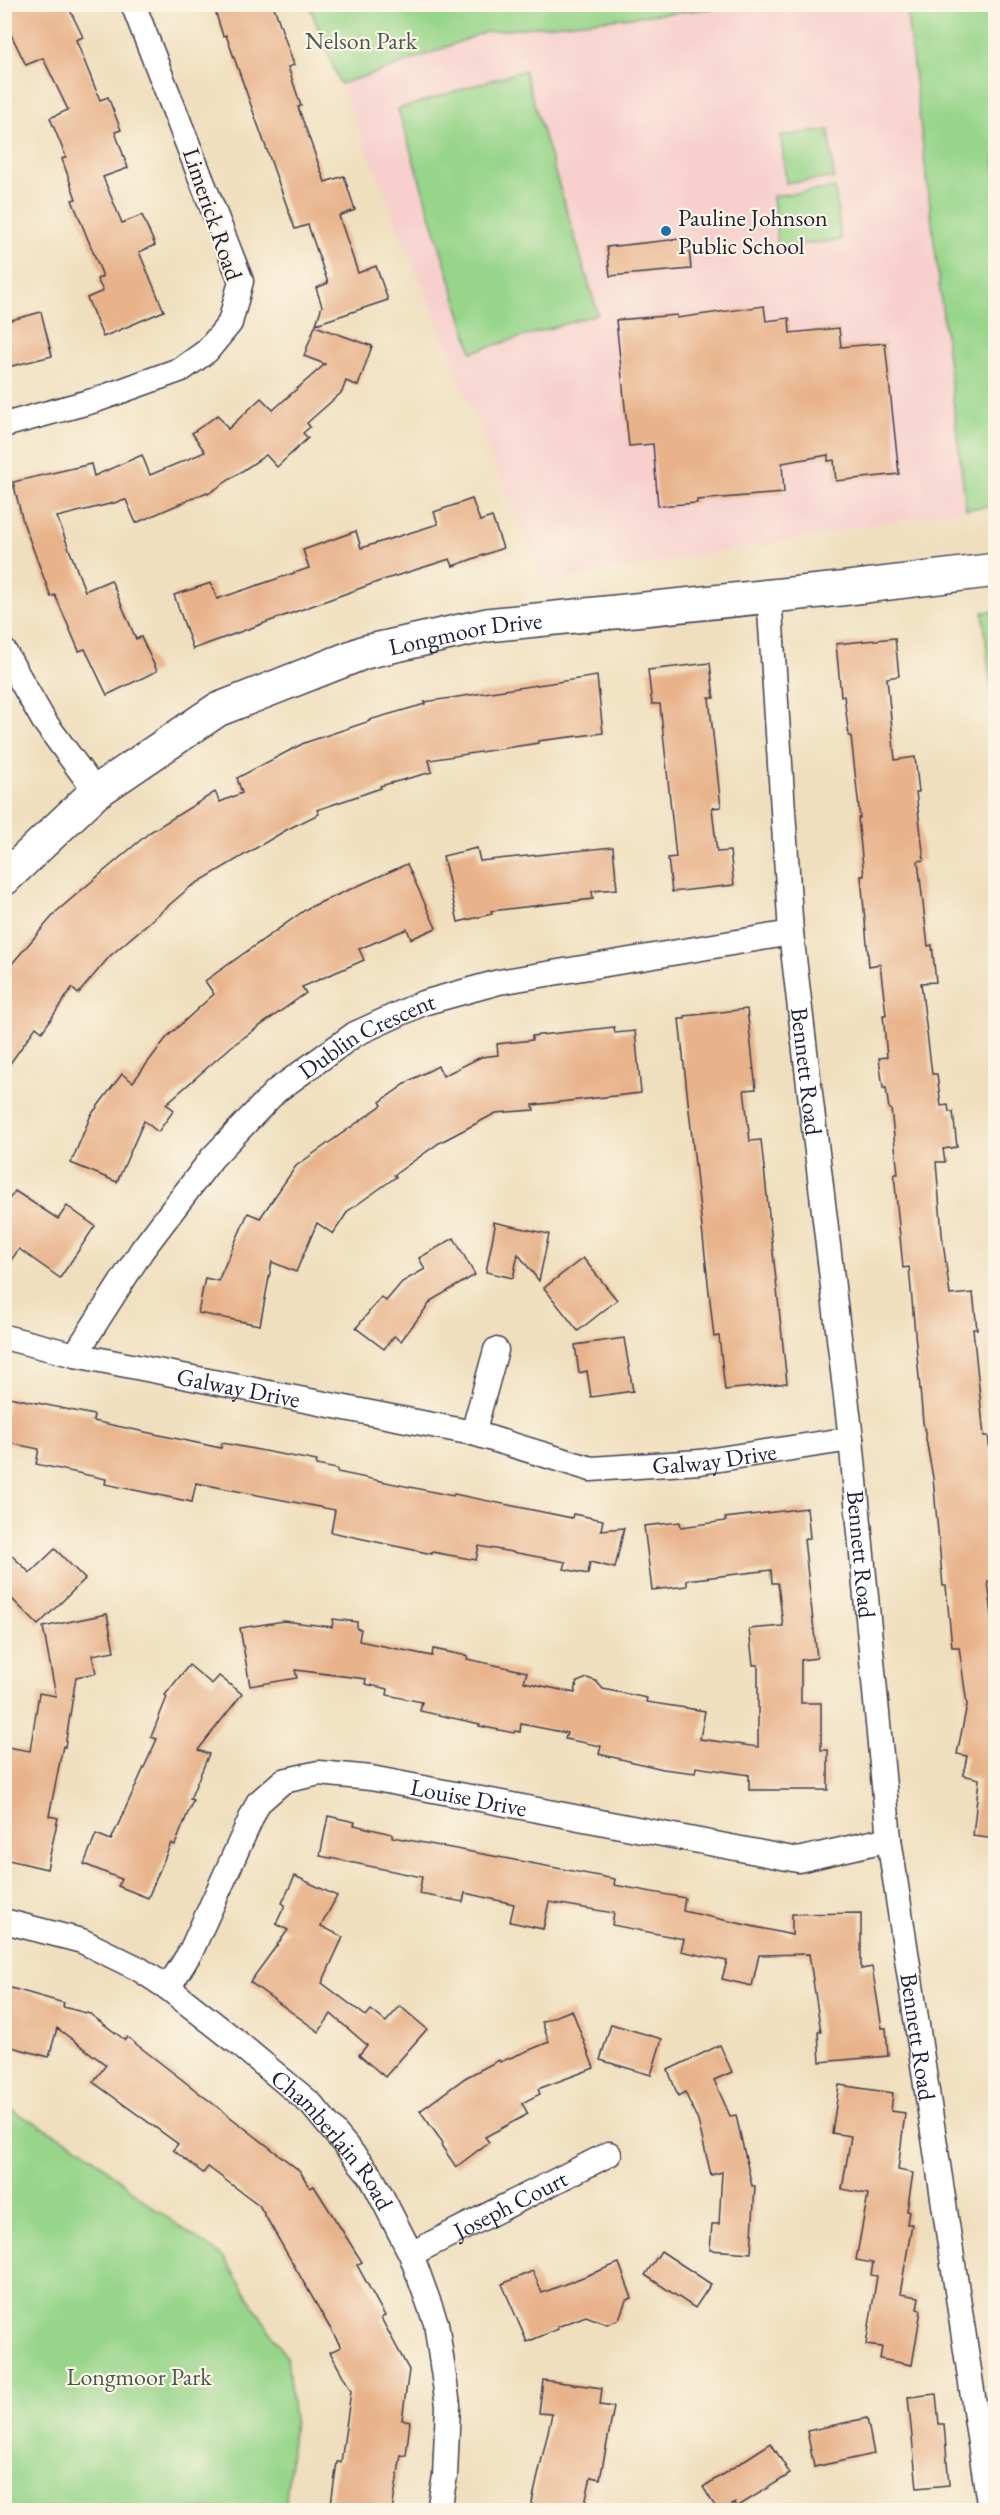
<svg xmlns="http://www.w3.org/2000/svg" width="1000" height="2515" viewBox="0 0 1000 2515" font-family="'EB Garamond',serif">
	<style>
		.built { fill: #f7d0cd }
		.green { fill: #97d58a; stroke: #5c7c62; stroke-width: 1.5 }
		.building { fill: #e8b38b }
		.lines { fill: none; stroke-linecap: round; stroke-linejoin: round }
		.street-casing { stroke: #413e4f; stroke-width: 27 }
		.secondary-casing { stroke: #413e4f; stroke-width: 36 }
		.street { stroke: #fff; stroke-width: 24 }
		.secondary { stroke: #fff; stroke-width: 33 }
		.poi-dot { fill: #1f6fb2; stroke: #fcf5e5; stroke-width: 2 }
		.labels { text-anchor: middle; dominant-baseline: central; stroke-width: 4.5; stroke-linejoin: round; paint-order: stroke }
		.park-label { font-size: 24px; fill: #455853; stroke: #fcf5e5 }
		.street-label { font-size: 24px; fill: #22223b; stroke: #fcf5e5 }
		.poi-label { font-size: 24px; fill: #22223b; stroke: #fcf5e5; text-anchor: start }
	</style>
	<rect width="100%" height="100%" fill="#fcf5e5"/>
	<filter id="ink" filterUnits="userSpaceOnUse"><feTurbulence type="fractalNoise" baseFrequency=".0167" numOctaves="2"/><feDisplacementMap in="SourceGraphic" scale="12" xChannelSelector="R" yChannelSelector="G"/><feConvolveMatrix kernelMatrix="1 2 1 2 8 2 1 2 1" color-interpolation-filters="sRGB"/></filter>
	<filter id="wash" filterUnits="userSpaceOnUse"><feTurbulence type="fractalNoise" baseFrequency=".008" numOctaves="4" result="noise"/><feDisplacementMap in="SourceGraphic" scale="24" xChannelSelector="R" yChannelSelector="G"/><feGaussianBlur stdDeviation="1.35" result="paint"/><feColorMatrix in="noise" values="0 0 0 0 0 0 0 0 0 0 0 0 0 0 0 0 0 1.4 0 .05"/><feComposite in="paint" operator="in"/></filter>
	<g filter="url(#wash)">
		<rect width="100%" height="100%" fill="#f0dfbe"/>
		<polygon class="built" points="747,5 906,5 966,509 543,583 340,84 386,70 485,32"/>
		<g class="green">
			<polygon points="309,5 747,5 485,32 386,70 340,84"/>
			<polygon points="906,5 995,5 995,506 966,509"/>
			<polygon points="524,70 598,314 472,352 398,109"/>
			<polygon points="829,130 834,178 786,183 781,136"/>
			<polygon points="835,188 841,240 778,247 773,196"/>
			<polygon points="995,611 996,611 995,734 983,612"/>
			<polygon points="5,2107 82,2148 147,2203 224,2258 287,2358 294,2420 285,2510 5,2510"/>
		</g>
		<g id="blocks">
			<g class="building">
				<polygon points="4,4 67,4 83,37 76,40 100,100 108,97 121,130 115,132 128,168 103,177 122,223 142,215 155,245 139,252 164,311 103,337 87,298 103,291 97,279 102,277 102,274 72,200 76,199 62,159 66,157 50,118 68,110 43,58 26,65 4,20"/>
				<polygon points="213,4 273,4 294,65 288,67 301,106 298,107 325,182 344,176 355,210 339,216 358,273 376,266 388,300 316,324 322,306 316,288 328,283 308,225 295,229 226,35 223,36"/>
				<polygon points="688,238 691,269 610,276 607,247"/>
				<polygon points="764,306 766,321 789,318 790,333 839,328 841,347 885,343 899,474 836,481 834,460 828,461 828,455 782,463 784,493 697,500 697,503 658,506 653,444 629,446 616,320 677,315 677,318"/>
				<polygon points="41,312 52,356 4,368 4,322"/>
				<polygon points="315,326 372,346 358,386 346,381 342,392 307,423 310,427 303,433 308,438 277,467 266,455 208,494 207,492 136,523 126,500 57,517 85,591 111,580 136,639 141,637 157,671 107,695 85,649 79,651 55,595 51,597 23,522 13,482 91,464 94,476 142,455 150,475 205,452 192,433 218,415 228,429 261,398 273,410 325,364 304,356"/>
				<polygon points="472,499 480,521 492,517 503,548 453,566 450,559 383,580 193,649 174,595 211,583 217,599 309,568 303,550 356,531 361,548 438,524 434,512"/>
				<polygon points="895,638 899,676 887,678 895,760 915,757 919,792 916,792 924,860 918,861 928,946 932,945 936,982 921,983 932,1074 937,1074 941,1106 948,1105 949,1112 953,1112 957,1147 943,1149 945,1162 936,1162 942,1234 950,1295 973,1293 977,1329 973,1329 984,1436 988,1436 996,1492 996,1581 988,1582 996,1648 996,1839 973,1836 979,1779 963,1775 967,1756 957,1754 967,1705 959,1647 952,1647 946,1586 943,1586 933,1478 923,1422 909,1267 903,1268 894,1174 898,1174 891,1109 889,1109 886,1088 883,1088 879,1058 887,1057 883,1015 886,1015 880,964 869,966 861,876 864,876 858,818 860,818 851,736 849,736 844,696 841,696 836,644"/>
				<polygon points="710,663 714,698 709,698 721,807 712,808 717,852 730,851 734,885 672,892 668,858 676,857 660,704 652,704 648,670"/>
				<polygon points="597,676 603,733 538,741 538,743 429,760 432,772 380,786 381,788 317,810 319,814 288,829 190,887 110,956 78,994 72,988 42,1032 36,1027 4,1072 4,973 57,911 150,832 215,792 220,802 242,793 237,778 304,743 370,721 369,720 425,704 424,702"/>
				<polygon points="613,847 617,889 592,891 593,899 491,911 492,914 458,922 443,856 477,848 480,861"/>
				<polygon points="407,864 436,928 411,939 407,929 359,949 364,960 302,987 306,993 232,1046 166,1104 174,1110 158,1132 144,1121 117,1182 71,1163 91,1115 122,1074 133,1082 167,1037 214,994 205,981 308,908"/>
				<polygon points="747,1009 756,1089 744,1090 750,1141 761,1140 787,1383 725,1390 719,1336 714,1337 679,1019 685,1019 685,1016"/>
				<polygon points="614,1027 615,1033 635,1031 641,1093 533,1105 534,1110 496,1113 439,1143 394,1175 396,1177 348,1211 333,1234 317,1223 296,1272 272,1262 260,1325 198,1313 205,1278 218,1281 248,1213 260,1218 296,1166 382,1105 380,1102 411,1080 438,1066 443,1076 481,1057 498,1055 497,1044 532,1040 532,1036"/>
				<polygon points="15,1191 58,1219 67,1206 95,1226 60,1278 19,1249 4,1270 4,1206"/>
				<polygon points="493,1222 549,1234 539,1281 518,1254 513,1278 486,1272 495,1226"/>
				<polygon points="454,1238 475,1275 432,1300 401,1341 394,1336 384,1349 356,1328 381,1297 386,1301 402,1282 425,1269 419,1258"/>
				<polygon points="583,1258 617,1300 578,1331 544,1288"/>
				<polygon points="624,1338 633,1391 591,1397 587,1371 579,1373 575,1345"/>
				<polygon points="9,1397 94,1415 93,1421 221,1448 222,1443 317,1461 316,1465 337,1469 337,1472 453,1496 454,1494 572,1518 573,1514 603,1520 601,1530 624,1528 615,1568 590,1562 588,1574 564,1569 566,1562 479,1546 476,1560 432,1552 432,1554 331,1532 335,1510 196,1483 192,1502 105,1484 106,1479 36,1464 39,1449 4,1442 4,1417"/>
				<polygon points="807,1508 810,1538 804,1539 817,1658 801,1660 801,1703 821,1703 821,1750 828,1750 828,1790 749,1790 749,1775 696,1767 695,1773 663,1769 599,1754 601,1746 565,1739 567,1733 521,1724 520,1732 515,1731 514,1733 479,1726 480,1724 420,1711 422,1702 387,1695 388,1689 365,1684 366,1679 295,1670 297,1678 250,1686 240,1628 284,1621 332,1627 333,1619 357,1622 357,1629 361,1629 359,1641 432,1656 433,1649 468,1656 467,1659 527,1672 524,1682 575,1693 577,1682 587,1678 596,1681 603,1689 647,1698 646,1702 705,1711 700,1739 758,1747 758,1665 753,1665 749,1629 783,1626 778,1583 772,1583 771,1570 687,1580 687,1586 652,1590 644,1526 680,1522 681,1527 726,1521 725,1518"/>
				<polygon points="4,1548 30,1573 55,1549 85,1579 38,1625 4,1591"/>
				<polygon points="107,1614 114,1651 92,1655 96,1673 76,1677 65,1747 63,1746 49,1816 58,1818 47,1869 4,1859 4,1763 7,1747 30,1751 39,1693 56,1696 43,1627"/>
				<polygon points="189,1665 212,1684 219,1676 242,1694 198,1750 209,1754 190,1799 193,1800 175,1845 171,1843 148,1898 118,1886 121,1879 84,1864 96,1834 111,1840 157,1739 151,1737 167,1697 165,1695"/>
				<polygon points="328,1816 355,1822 354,1825 392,1834 392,1837 615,1879 614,1885 685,1898 683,1911 792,1935 792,1914 861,1913 861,1969 872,1967 882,2028 886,2028 888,2056 820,2062 818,2032 821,2032 809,1954 759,1955 752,1986 722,1979 727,1961 681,1951 684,1939 612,1925 614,1913 549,1902 543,1929 510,1922 514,1904 465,1893 463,1902 419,1894 422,1877 320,1856"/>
				<polygon points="295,1876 337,1896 321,1926 343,1937 322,1983 366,2016 371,2010 386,2022 400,2006 427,2029 385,2077 359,2055 367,2045 331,2014 319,2032 250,1982 288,1930 276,1924 285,1905 282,1903"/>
				<polygon points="4,1986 64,2003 63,2007 90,2014 125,2040 127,2037 300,2171 310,2188 314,2186 362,2262 357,2265 385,2316 381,2318 409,2370 402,2420 410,2422 406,2456 401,2455 392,2511 330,2511 337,2462 341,2462 351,2391 330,2352 341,2347 259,2205 208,2167 203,2173 173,2150 178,2144 93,2082 106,2065 57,2028 49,2057 4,2045"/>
				<polygon points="572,2010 594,2068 538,2089 540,2094 522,2103 528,2114 485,2137 489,2142 456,2167 441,2145 443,2143 420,2111 465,2078 499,2060 500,2062 549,2042 542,2022"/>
				<polygon points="611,2024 662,2039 651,2075 600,2060"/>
				<polygon points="720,2045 732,2072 714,2080 730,2116 736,2115 752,2186 755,2186 751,2253 710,2250 712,2224 719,2224 722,2172 711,2175 698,2121 685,2092 678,2096 668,2070"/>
				<polygon points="839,2085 893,2093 891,2111 905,2113 898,2170 913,2173 907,2211 909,2211 907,2224 912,2224 900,2294 919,2297 917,2309 921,2310 912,2365 880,2359 882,2347 866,2345 877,2276 871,2275 873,2263 856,2260 868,2194 842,2189 851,2136 832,2133"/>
				<polygon points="661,2251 711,2284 695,2308 645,2275"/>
				<polygon points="619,2263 632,2298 626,2300 619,2319 607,2324 586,2316 557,2327 558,2329 527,2342 502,2284 533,2271 542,2293"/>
				<polygon points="543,2380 602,2388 600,2405 614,2407 600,2479 591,2477 583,2511 530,2511 552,2414 539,2413"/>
				<polygon points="936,2394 939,2424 944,2424 949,2485 917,2488 908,2397"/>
				<polygon points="867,2418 874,2454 814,2467 807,2431"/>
				<polygon points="771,2443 790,2474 737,2507 735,2503 723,2511 718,2511 703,2487"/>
			</g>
		</g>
	</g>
	<g filter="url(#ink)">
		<use href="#blocks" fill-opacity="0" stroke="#413e4f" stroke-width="1.5"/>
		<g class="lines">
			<g class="street-casing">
				<g id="street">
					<polyline points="4,425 96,400 182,369 207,351 230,323 241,281 133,4"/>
					<path id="s1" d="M 769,595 L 791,933 L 851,1439 L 889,1839 L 990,2510"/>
					<polyline points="4,651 44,721 96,792"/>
					<path id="s2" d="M 4,1337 L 75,1355 L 473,1433 L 591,1469 L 700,1462 L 851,1439"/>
					<path id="s3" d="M 75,1355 L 142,1250 L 212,1158 L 276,1091 L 355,1034 L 423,1003 L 499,982 L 791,933"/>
					<polyline points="473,1433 496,1350"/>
					<path id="s4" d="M 4,1921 L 82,1941 L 139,1969 L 168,1988 L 237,2042 L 311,2104 L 371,2176 L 411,2254 L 436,2323 L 448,2405 L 445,2476 L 439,2510"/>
					<path id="s5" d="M 168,1988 L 191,1951 L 258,1803 L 283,1781 L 319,1773 L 371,1778 L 798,1860 L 889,1839"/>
					<path id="s6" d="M 411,2254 L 609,2154"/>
				</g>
			</g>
			<g class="secondary-casing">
				<g id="secondary">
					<path id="s7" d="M 4,879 L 96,792 L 217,710 L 365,652 L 487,625 L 840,589 L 996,570"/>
				</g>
			</g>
			<use href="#street" class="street"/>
			<use href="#secondary" class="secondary"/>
		</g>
	</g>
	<circle class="poi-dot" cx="666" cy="231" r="6"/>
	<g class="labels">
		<g class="park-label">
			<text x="361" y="40">Nelson Park</text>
			<text x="139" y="2376">Longmoor Park</text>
		</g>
		<g class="street-label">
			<text transform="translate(213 214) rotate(71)">Limerick Road</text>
			<text stroke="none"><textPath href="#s7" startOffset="534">Longmoor Drive</textPath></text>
			<text stroke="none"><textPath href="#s3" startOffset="440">Dublin Crescent</textPath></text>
			<text stroke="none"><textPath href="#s1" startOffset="478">Bennett Road</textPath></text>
			<text stroke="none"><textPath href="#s2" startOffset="240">Galway Drive</textPath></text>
			<text stroke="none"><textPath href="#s2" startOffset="726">Galway Drive</textPath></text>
			<text stroke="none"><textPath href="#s1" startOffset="964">Bennett Road</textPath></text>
			<text stroke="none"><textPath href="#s5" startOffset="428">Louise Drive</textPath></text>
			<text stroke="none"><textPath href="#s1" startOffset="1450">Bennett Road</textPath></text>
			<text stroke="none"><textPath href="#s4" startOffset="404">Chamberlain Road</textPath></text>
			<text stroke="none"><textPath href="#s6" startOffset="111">Joseph Court</textPath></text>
		</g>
		<g class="poi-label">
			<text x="678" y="217">Pauline Johnson<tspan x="678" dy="28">Public School</tspan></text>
		</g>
	</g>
	<rect width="1000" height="2515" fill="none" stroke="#fcf5e5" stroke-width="24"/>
</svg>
